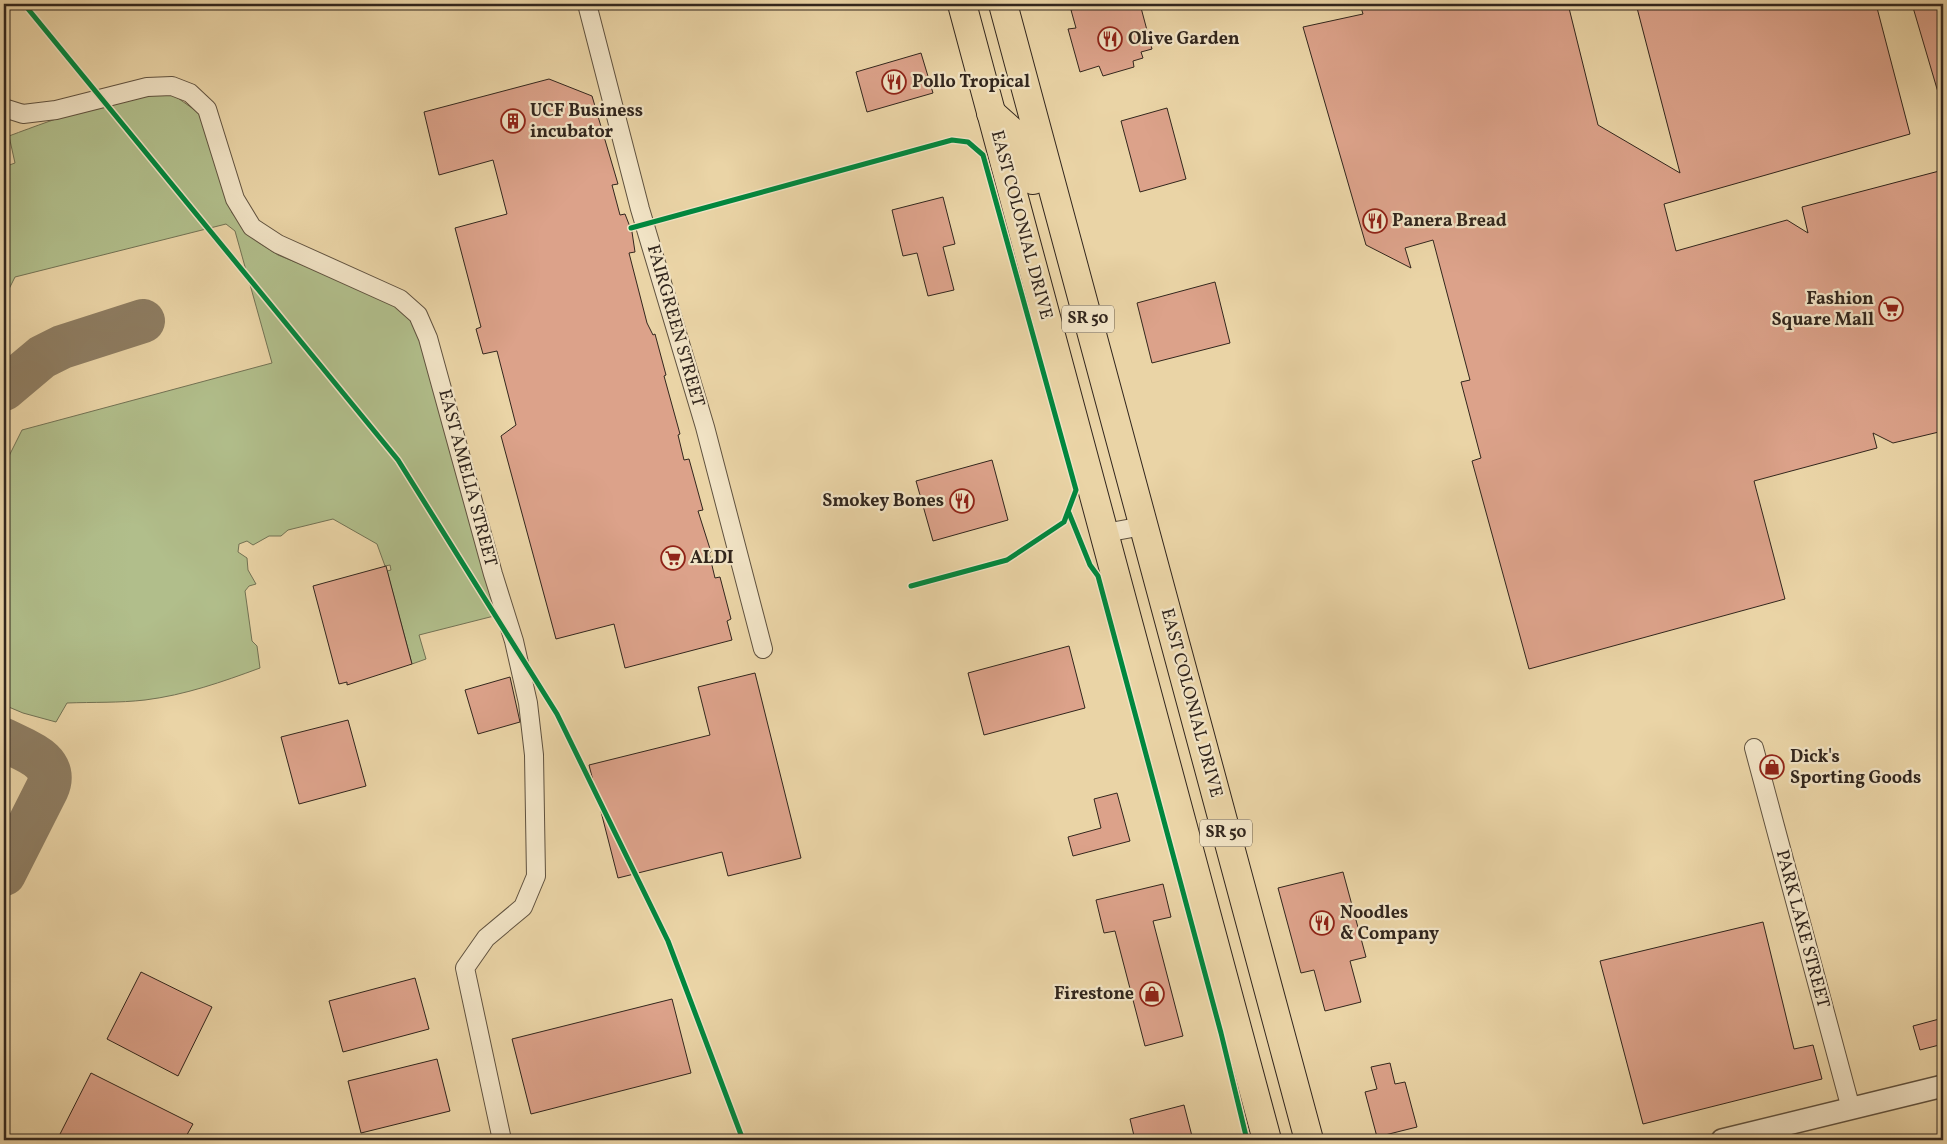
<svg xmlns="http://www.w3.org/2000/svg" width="1947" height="1144" viewBox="0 0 1947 1144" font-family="Vollkorn,serif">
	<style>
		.green { fill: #b1be8b; stroke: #727254 }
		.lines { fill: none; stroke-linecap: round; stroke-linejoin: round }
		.taxiway { stroke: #8e7d62; stroke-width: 44 }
		.building { fill: #dca28a; stroke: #32261d }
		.minor-casing { stroke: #60523f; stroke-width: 20 }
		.tertiary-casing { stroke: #60523f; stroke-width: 24 }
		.trunk-casing { stroke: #32261d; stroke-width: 30 }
		.minor { stroke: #f1e3c5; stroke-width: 18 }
		.tertiary { stroke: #f1e3c5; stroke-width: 21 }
		.trunk { stroke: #ead4a6; stroke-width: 28 }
		.cycleway-casing { stroke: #f1e3c5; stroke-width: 8 }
		.cycleway { stroke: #00873e; stroke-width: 5 }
		.labels { text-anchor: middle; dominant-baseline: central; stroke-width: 4.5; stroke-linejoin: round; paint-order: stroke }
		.shield { fill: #f1e3c5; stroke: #6b5f4f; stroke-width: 1 }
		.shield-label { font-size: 16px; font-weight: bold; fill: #32261d }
		.poi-label { font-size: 18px; font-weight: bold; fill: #32261d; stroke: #f1e3c5; text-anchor: start }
		.street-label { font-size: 18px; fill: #32261d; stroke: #f1e3c5 }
	</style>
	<rect width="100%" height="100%" fill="#ead4a6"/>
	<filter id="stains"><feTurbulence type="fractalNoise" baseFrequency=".004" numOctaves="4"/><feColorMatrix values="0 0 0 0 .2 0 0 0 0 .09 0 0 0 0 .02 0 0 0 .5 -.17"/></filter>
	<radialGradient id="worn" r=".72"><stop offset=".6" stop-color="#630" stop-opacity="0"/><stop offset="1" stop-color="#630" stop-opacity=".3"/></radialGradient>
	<path class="green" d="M 172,94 L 202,115 L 208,121 L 232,213 L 258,242 L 278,255 L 386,299 L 419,324 L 504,623 L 497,624 L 494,616 L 419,635 L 426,659 L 412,664 L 387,571 L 391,570 L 390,565 L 385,566 L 377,544 L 333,519 L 288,530 L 281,536 L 269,536 L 253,545 L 247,541 L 239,544 L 238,552 L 247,558 L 248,570 L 256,584 L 249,586 L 245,591 L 252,641 L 257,646 L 260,668 C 222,682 185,695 145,700 C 119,703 93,702 67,703 L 56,722 L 23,713 L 4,705 L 4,466 L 22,430 L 272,363 L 235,231 L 226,224 L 15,277 L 4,299 L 4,167 L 15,163 L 9,136 C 60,117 116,96 172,94 Z"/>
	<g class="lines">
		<g class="taxiway">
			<polyline points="4,389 42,357 62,347 143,321"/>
			<path d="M 4,740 C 23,750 60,760 47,789 L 4,874"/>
		</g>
	</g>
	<g class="building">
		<polygon points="1095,4 1140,4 1152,49 1141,52 1143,58 1133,61 1134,67 1103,76 1099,66 1080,72 1068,29 1076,28 1071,10"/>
		<polygon points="1360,4 1568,4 1598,125 1680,173 1636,4 1876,4 1910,134 1664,204 1676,251 1787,220 1808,233 1802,207 1943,170 1943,431 1893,443 1873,433 1877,448 1754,481 1785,599 1529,669 1472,461 1481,458 1461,382 1470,380 1433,240 1405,248 1411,268 1366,245 1303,27 1363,14"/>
		<polygon points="1912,4 1943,4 1943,99 1940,99"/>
		<polygon points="921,53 933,93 867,112 856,72"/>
		<polygon points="549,79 592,96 618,184 612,185 620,215 625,214 632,232 635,252 629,253 647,323 653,335 655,334 666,375 664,376 680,434 678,435 684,460 689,459 703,510 698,511 711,552 709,553 715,578 720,577 731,619 727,621 732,640 625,668 614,624 556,639 501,436 516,425 497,351 483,354 476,329 481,327 455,228 507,214 493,160 439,175 424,112"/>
		<polygon points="1167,108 1186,179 1140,192 1121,121"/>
		<polygon points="943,197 955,244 943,247 954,290 928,296 917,253 903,256 892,210"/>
		<polygon points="1215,282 1230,343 1152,363 1137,303"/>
		<polygon points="992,460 1008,520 933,541 916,481"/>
		<polygon points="386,566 412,664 347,685 347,682 339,684 313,586"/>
		<polygon points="1069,646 1085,708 984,735 968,673"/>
		<polygon points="755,673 801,858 728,876 722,852 618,878 589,765 710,735 698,687"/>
		<polygon points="510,677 520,722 478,734 465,690"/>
		<polygon points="348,720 366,786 299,804 281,737"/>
		<polygon points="1117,793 1130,841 1073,856 1068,837 1101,828 1094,799"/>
		<polygon points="1343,872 1366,957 1350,961 1361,1002 1325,1011 1314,970 1301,973 1278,888"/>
		<polygon points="1163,884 1171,917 1153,921 1183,1036 1145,1046 1115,931 1104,933 1096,900"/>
		<polygon points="1763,922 1794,1049 1813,1045 1822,1079 1643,1124 1600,961"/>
		<polygon points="141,972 212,1007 178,1076 107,1039"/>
		<polygon points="415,978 429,1029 343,1052 329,1001"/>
		<polygon points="672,999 691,1073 531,1114 512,1039"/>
		<polygon points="1943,1018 1943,1044 1920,1050 1913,1026"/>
		<polygon points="437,1059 450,1111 361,1133 348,1081"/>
		<polygon points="1390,1063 1395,1084 1405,1082 1417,1127 1377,1137 1365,1092 1377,1089 1371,1067"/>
		<polygon points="91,1073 193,1124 184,1140 57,1140"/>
		<polygon points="1184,1105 1193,1140 1135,1140 1130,1119"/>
	</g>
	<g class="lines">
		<g class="minor-casing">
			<g id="minor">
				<polyline points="587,4 640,209 705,427 763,649"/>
				<polyline points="4,108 23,114 56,110 147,87 172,86 190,93 207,109 235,199 252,227 278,244 400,299 418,315 428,338 493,574 514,641 528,703 534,755 536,876 523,907 486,938 465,968 502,1140"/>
				<polyline points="1105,533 1143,526"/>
				<polyline points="1754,748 1851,1109"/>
			</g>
		</g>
		<g class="tertiary-casing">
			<polyline id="tertiary" points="1722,1140 1943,1086"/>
		</g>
		<g class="trunk-casing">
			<g id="trunk">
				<polyline points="962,4 1267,1140"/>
				<polyline points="1003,4 1309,1140"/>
				<polyline points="991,113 1019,138 1033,180"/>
			</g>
		</g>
		<use href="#minor" class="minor"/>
		<use href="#tertiary" class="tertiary"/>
		<use href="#trunk" class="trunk"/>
		<g class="cycleway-casing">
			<g id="cycleway">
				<polyline points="24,4 398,460 557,714 668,941 743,1140"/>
				<polyline points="631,228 952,140 968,142 983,155 1076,490 1064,522 1007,560 911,586"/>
				<polyline points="1069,513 1090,565 1098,576 1221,1033 1247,1140"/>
			</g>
		</g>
		<use href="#cycleway" class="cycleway"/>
	</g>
	<defs>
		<g id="restaurant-ring" transform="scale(1.25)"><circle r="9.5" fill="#f1e3c5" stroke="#8f2418" stroke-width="1.5"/><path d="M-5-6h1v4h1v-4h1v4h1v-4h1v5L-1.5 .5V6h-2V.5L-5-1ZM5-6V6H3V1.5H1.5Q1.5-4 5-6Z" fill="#8f2418"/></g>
		<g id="building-ring" transform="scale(1.25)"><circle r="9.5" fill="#f1e3c5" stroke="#8f2418" stroke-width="1.5"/><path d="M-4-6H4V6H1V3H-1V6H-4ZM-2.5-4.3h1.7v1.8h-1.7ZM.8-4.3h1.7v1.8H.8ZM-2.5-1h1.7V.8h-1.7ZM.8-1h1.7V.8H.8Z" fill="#8f2418"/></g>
		<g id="supermarket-ring" transform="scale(1.25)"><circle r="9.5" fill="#f1e3c5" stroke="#8f2418" stroke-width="1.5"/><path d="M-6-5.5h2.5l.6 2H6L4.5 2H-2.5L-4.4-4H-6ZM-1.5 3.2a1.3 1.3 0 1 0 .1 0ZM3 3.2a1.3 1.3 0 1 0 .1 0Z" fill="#8f2418"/></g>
		<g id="shop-ring" transform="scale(1.25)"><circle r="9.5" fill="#f1e3c5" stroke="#8f2418" stroke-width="1.5"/><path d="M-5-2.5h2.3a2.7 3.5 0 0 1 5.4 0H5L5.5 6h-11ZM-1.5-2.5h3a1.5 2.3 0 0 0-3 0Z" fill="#8f2418"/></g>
	</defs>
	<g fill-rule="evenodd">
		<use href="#restaurant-ring" x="1110" y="39"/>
		<use href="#restaurant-ring" x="894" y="82"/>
		<use href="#building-ring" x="513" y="121"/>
		<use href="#restaurant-ring" x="1375" y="221"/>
		<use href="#supermarket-ring" x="1891" y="309"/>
		<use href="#restaurant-ring" x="962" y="501"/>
		<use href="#supermarket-ring" x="673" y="558"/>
		<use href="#shop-ring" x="1772" y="767"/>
		<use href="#restaurant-ring" x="1322" y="923"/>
		<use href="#shop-ring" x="1152" y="994"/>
	</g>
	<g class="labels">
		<g class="shield">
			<rect x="1062" y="305.5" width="52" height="27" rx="4"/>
			<rect x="1200" y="819.5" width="52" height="27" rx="4"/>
		</g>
		<g class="shield-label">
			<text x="1088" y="319">SR 50</text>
			<text x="1226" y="833">SR 50</text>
		</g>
		<g class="poi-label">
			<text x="1128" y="39">Olive Garden</text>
			<text x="912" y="82">Pollo Tropical</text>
			<text x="530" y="111">UCF Business<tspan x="530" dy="21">incubator</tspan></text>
			<text x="1392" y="221">Panera Bread</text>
			<text x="1874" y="299" text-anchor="end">Fashion<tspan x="1874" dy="21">Square Mall</tspan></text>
			<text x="944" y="501" text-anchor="end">Smokey Bones</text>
			<text x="690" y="558">ALDI</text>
			<text x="1790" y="757">Dick's<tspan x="1790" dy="21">Sporting Goods</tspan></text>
			<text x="1340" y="913">Noodles<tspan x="1340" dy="21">&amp; Company</tspan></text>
			<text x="1134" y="994" text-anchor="end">Firestone</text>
		</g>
		<g class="street-label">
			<text transform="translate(1021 225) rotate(75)">EAST COLONIAL DRIVE</text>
			<text transform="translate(675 326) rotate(74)">FAIRGREEN STREET</text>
			<text transform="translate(467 478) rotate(75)">EAST AMELIA STREET</text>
			<text transform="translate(1191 703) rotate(75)">EAST COLONIAL DRIVE</text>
			<text transform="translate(1802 929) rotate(75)">PARK LAKE STREET</text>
		</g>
	</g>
	<rect width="1947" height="1144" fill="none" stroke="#ead4a6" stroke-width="20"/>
	<rect x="5" y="5" width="1937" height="1134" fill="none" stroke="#32261d" stroke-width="2.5"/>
	<rect x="10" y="10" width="1927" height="1124" fill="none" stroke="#32261d"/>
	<rect width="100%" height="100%" filter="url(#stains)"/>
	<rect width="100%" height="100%" fill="url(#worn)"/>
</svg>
